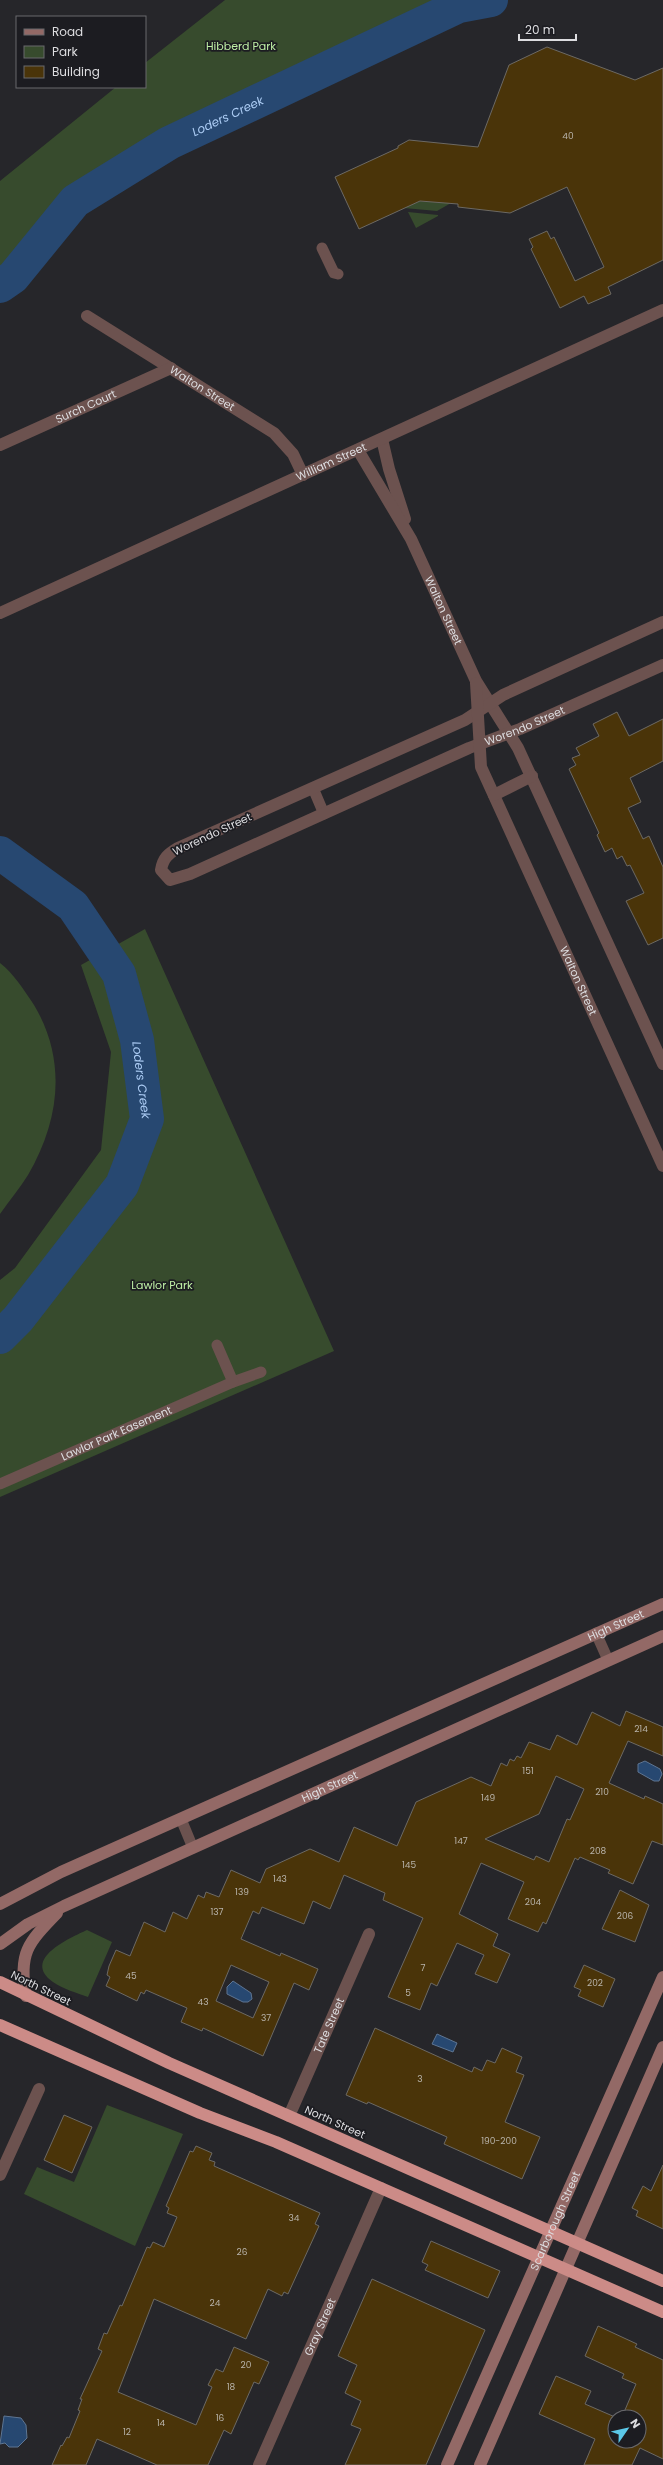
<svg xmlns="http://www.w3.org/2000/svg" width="663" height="2465" viewBox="0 0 663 2465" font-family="Poppins,sans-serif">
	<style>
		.green { fill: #374b2d }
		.water { fill: #274871; stroke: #5e7592 }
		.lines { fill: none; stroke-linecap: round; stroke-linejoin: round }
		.river { stroke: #274871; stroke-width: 34 }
		.building { fill: #4a3409; stroke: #6c6964; fill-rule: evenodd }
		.lane { stroke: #6c524f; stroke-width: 11 }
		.street { stroke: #6c524f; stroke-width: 12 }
		.secondary { stroke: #936966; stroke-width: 12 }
		.highway { stroke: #cc8b87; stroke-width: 12 }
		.labels { text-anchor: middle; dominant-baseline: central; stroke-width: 3.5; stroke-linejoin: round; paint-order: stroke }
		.number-label { font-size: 9px; fill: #b8b3aa }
		.park-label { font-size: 11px; fill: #bff0a6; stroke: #1c1c21 }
		.street-label { font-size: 11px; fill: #dddde0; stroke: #1c1c21 }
		.water-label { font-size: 12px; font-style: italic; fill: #acccf4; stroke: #1c1c21 }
	</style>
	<rect width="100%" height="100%" fill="#26262a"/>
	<g class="green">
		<polygon points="225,0 449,0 167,132 73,192 0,277 0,181 116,87 145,87 145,63"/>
		<polygon points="420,201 451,203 437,211 404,208"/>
		<polygon points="408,212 438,215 438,216 416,228"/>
		<polygon points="145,929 334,1351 0,1497 0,1280 15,1268 101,1150 111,1052 81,965"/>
		<path d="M 0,963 C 14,974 24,990 34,1005 C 67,1060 60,1120 28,1175 C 20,1188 9,1201 0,1214 Z"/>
		<path d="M 87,1930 L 112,1942 L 88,1997 C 77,1993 63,1989 53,1982 C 21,1959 70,1938 87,1930 Z"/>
		<polygon points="107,2105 183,2134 135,2246 24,2194 37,2167 74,2182"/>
	</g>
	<g class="water">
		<polygon points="645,1761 660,1769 662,1774 659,1781 654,1781 638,1772 638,1764"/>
		<polygon points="233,1981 251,1993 252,1999 248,2002 243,2002 227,1994 227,1987"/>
		<polygon points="437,2034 457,2043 453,2052 432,2044"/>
		<polygon points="4,2416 21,2418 26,2425 27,2438 18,2447 9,2447 5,2443 0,2444"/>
	</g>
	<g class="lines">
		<g class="river">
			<path id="s1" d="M 0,286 L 13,277 L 75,201 L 169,143 L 459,6 L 491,0"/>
			<path id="s2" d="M 0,853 L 73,906 L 119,974 L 137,1040 L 147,1119 L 122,1185 L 18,1319 L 0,1337"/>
		</g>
	</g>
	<g class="building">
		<polygon points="547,47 635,80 663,68 663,260 608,287 611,294 588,304 584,296 560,308 531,249 533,247 529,239 547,231 551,239 554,237 575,281 604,267 567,187 510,213 458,207 458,204 420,201 359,229 335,177 398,148 398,146 409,140 478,147 509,65"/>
		<polygon points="617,712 629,736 663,719 663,761 630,778 641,802 628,808 643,839 649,836 663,867 663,938 648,945 626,901 644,893 630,865 627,866 622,856 617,859 612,848 605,852 597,835 599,833 569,769 576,765 572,758 580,755 576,748 599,736 593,724"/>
		<path d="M 626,1711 L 663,1727 L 663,1756 L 628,1741 L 609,1783 L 644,1799 L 645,1796 L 663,1804 L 663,1845 L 652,1841 L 633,1884 L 608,1873 L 610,1870 L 580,1857 L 578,1860 L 575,1858 L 546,1924 L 543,1922 L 538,1932 L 508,1919 L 524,1882 L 481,1863 L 459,1914 L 498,1934 L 493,1946 L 510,1954 L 497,1983 L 475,1974 L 484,1955 L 457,1943 L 437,1986 L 431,1983 L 420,2010 L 388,1997 L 423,1918 L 383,1900 L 385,1893 L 344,1875 L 330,1909 L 313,1901 L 304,1924 L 262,1907 L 259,1914 L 253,1911 L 241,1939 L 280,1956 L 281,1953 L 318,1969 L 309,1990 L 294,1983 L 263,2056 L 203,2028 L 202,2031 L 181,2022 L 187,2008 L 146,1990 L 144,1994 L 141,1992 L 137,2001 L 106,1986 L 110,1977 L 107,1975 L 109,1966 L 116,1950 L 130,1956 L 144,1922 L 165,1932 L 173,1912 L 187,1919 L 198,1895 L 204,1898 L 206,1892 L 219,1897 L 231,1870 L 260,1883 L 266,1869 L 310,1849 L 339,1862 L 354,1827 L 397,1846 L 416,1802 L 471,1777 L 491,1786 L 501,1763 L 507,1766 L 510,1759 L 514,1761 L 517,1756 L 521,1758 L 529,1742 L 550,1750 L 557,1735 L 577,1745 L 592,1712 L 620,1726 ZM 556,1776 L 584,1789 L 570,1820 L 567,1819 L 549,1862 L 536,1856 L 534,1860 L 485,1839 L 539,1814 ZM 231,1965 L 269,1982 L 253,2018 L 216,2001 Z"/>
		<polygon points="620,1890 649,1905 635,1942 602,1929"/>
		<polygon points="584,1965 615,1979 603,2007 578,1996 581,1990 574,1987"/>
		<polygon points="375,2028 472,2072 474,2067 482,2071 487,2060 495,2063 502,2048 522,2057 516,2072 524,2075 505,2122 540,2137 522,2179 444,2144 447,2137 368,2102 367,2104 346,2095"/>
		<polygon points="64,2115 92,2127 72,2173 44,2160"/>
		<polygon points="196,2146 212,2153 209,2160 215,2162 214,2166 320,2213 315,2224 319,2226 288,2294 284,2292 282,2296 268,2289 246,2339 154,2299 118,2392 196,2425 212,2387 208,2385 216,2369 223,2372 234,2347 269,2362 259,2384 254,2382 231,2434 224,2430 208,2465 157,2465 97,2439 86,2465 52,2465 61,2445 62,2446 67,2437 69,2438 80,2411 78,2410 82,2399 80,2399 102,2351 98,2349 104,2333 107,2334 120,2305 122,2306 147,2247 150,2248 153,2242 164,2247 177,2217 167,2213 169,2208 166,2206 190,2151 193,2152"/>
		<polygon points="663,2165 663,2229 636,2216 638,2211 632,2208 643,2186 651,2191"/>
		<polygon points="431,2241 500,2271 488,2298 425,2270 428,2265 422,2262"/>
		<polygon points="372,2279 485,2330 426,2465 345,2465 361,2429 351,2425 361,2401 345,2393 357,2365 338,2356"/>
		<polygon points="598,2326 637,2344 635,2347 663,2360 663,2459 640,2448 632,2465 584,2465 595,2439 539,2414 556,2376 591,2391 585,2404 615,2417 615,2441 639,2441 639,2417 622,2417 636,2384 622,2378 624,2374 585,2356"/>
	</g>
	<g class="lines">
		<g class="lane">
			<polyline points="322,248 334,273 338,274"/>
			<polyline points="313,788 324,814"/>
			<polyline points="233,1382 261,1372"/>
			<path id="s3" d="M 0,1484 L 233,1382 L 217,1345"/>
			<polyline points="596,1633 608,1660"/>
			<polyline points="181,1819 193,1848"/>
		</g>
		<g class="street">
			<path id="s4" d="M 87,316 L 274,433 L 293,454 L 303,475"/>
			<polyline points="382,439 389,469 405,519"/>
			<path id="s5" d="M 0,445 L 171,368"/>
			<path id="s6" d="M 358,450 L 411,539 L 476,681 L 518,748 L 663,1064"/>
			<path id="s7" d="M 0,613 L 663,310"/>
			<path id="s8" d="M 663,622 L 503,695 L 465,720 L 178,848 C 168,854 163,858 161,870 L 170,880 L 190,874 L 469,748 L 520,729 L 663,665"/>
			<path id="s9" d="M 476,683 L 481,767 L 663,1166"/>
			<polyline points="494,795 532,776"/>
			<path id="s10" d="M 289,2116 L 369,1934"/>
			<polyline points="0,2175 39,2089"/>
			<path id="s11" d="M 259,2465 L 381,2188"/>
		</g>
		<g class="secondary">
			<path id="s12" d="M 0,1904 L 61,1872 L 663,1604"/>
			<path id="s13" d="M 0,1944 L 28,1924 L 64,1906 L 663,1636"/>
			<path d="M 26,1996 C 18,1953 28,1943 57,1913"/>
			<path id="s14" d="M 447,2465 L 663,1977"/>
			<polyline points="480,2465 663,2047"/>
		</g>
		<g class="highway">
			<polyline points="0,1982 169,2063 663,2281"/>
			<polyline points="0,2025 200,2113 276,2142 663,2312"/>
		</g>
	</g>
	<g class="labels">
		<g class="number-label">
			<text x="568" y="136">40</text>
			<text x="641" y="1729">214</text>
			<text x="528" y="1771">151</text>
			<text x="602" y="1792">210</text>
			<text x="488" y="1798">149</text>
			<text x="461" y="1841">147</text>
			<text x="598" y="1851">208</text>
			<text x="409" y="1865">145</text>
			<text x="280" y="1879">143</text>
			<text x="242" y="1892">139</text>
			<text x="533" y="1902">204</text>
			<text x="217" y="1912">137</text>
			<text x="625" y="1916">206</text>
			<text x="423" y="1968">7</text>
			<text x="131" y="1976">45</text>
			<text x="595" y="1983">202</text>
			<text x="408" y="1993">5</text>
			<text x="203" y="2002">43</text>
			<text x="266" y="2018">37</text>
			<text x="420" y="2079">3</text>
			<text x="499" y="2141">190-200</text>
			<text x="294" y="2218">34</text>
			<text x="242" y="2252">26</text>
			<text x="215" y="2303">24</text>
			<text x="246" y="2365">20</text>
			<text x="231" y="2387">18</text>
			<text x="220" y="2418">16</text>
			<text x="161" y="2423">14</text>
			<text x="127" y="2432">12</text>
		</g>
		<g class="park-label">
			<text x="241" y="46">Hibberd Park</text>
			<text x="162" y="1285">Lawlor Park</text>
		</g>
		<g class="street-label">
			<text stroke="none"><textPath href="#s4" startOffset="136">Walton Street</textPath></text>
			<text stroke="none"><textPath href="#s5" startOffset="94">Surch Court</textPath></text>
			<text stroke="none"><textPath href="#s7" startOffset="364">William Street</textPath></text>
			<text stroke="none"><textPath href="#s6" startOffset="182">Walton Street</textPath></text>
			<text stroke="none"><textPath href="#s8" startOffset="965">Worendo Street</textPath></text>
			<text transform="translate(212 834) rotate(-25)">Worendo Street</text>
			<text stroke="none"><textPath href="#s9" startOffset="319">Walton Street</textPath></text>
			<text stroke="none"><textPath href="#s3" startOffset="127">Lawlor Park Easement</textPath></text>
			<text stroke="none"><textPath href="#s12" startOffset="676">High Street</textPath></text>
			<text stroke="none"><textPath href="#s13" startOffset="366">High Street</textPath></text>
			<text transform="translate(41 1988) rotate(26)">North Street</text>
			<text stroke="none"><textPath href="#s10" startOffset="99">Tate Street</textPath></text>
			<text transform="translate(335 2122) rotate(24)">North Street</text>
			<text stroke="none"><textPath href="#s14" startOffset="267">Scarborough Street</textPath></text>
			<text stroke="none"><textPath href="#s11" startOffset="151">Gray Street</textPath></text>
		</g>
		<g class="water-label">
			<text stroke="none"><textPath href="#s1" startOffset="289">Loders Creek</textPath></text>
			<text stroke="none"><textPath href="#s2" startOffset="281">Loders Creek</textPath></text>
		</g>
	</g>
	<rect x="16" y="16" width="130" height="72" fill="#1c1c21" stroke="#69696d"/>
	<rect x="24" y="29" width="20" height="6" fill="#936966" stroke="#69696d"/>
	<text x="52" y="36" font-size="12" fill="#dddde0">Road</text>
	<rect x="24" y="46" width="20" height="12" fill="#374b2d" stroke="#69696d"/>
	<text x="52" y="56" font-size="12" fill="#dddde0">Park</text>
	<rect x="24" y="66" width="20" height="12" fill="#4a3409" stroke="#69696d"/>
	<text x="52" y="76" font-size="12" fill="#dddde0">Building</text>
	<g transform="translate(627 2429) rotate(56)"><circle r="19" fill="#1c1c21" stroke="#69696d"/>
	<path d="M0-3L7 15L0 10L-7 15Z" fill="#5bc7e7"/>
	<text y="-6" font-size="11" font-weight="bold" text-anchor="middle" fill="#dddde0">N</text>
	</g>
	<path d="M519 34v6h57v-6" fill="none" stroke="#dddde0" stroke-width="2"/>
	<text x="525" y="34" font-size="12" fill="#dddde0" stroke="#1c1c21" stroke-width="3" paint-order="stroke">20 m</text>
</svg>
